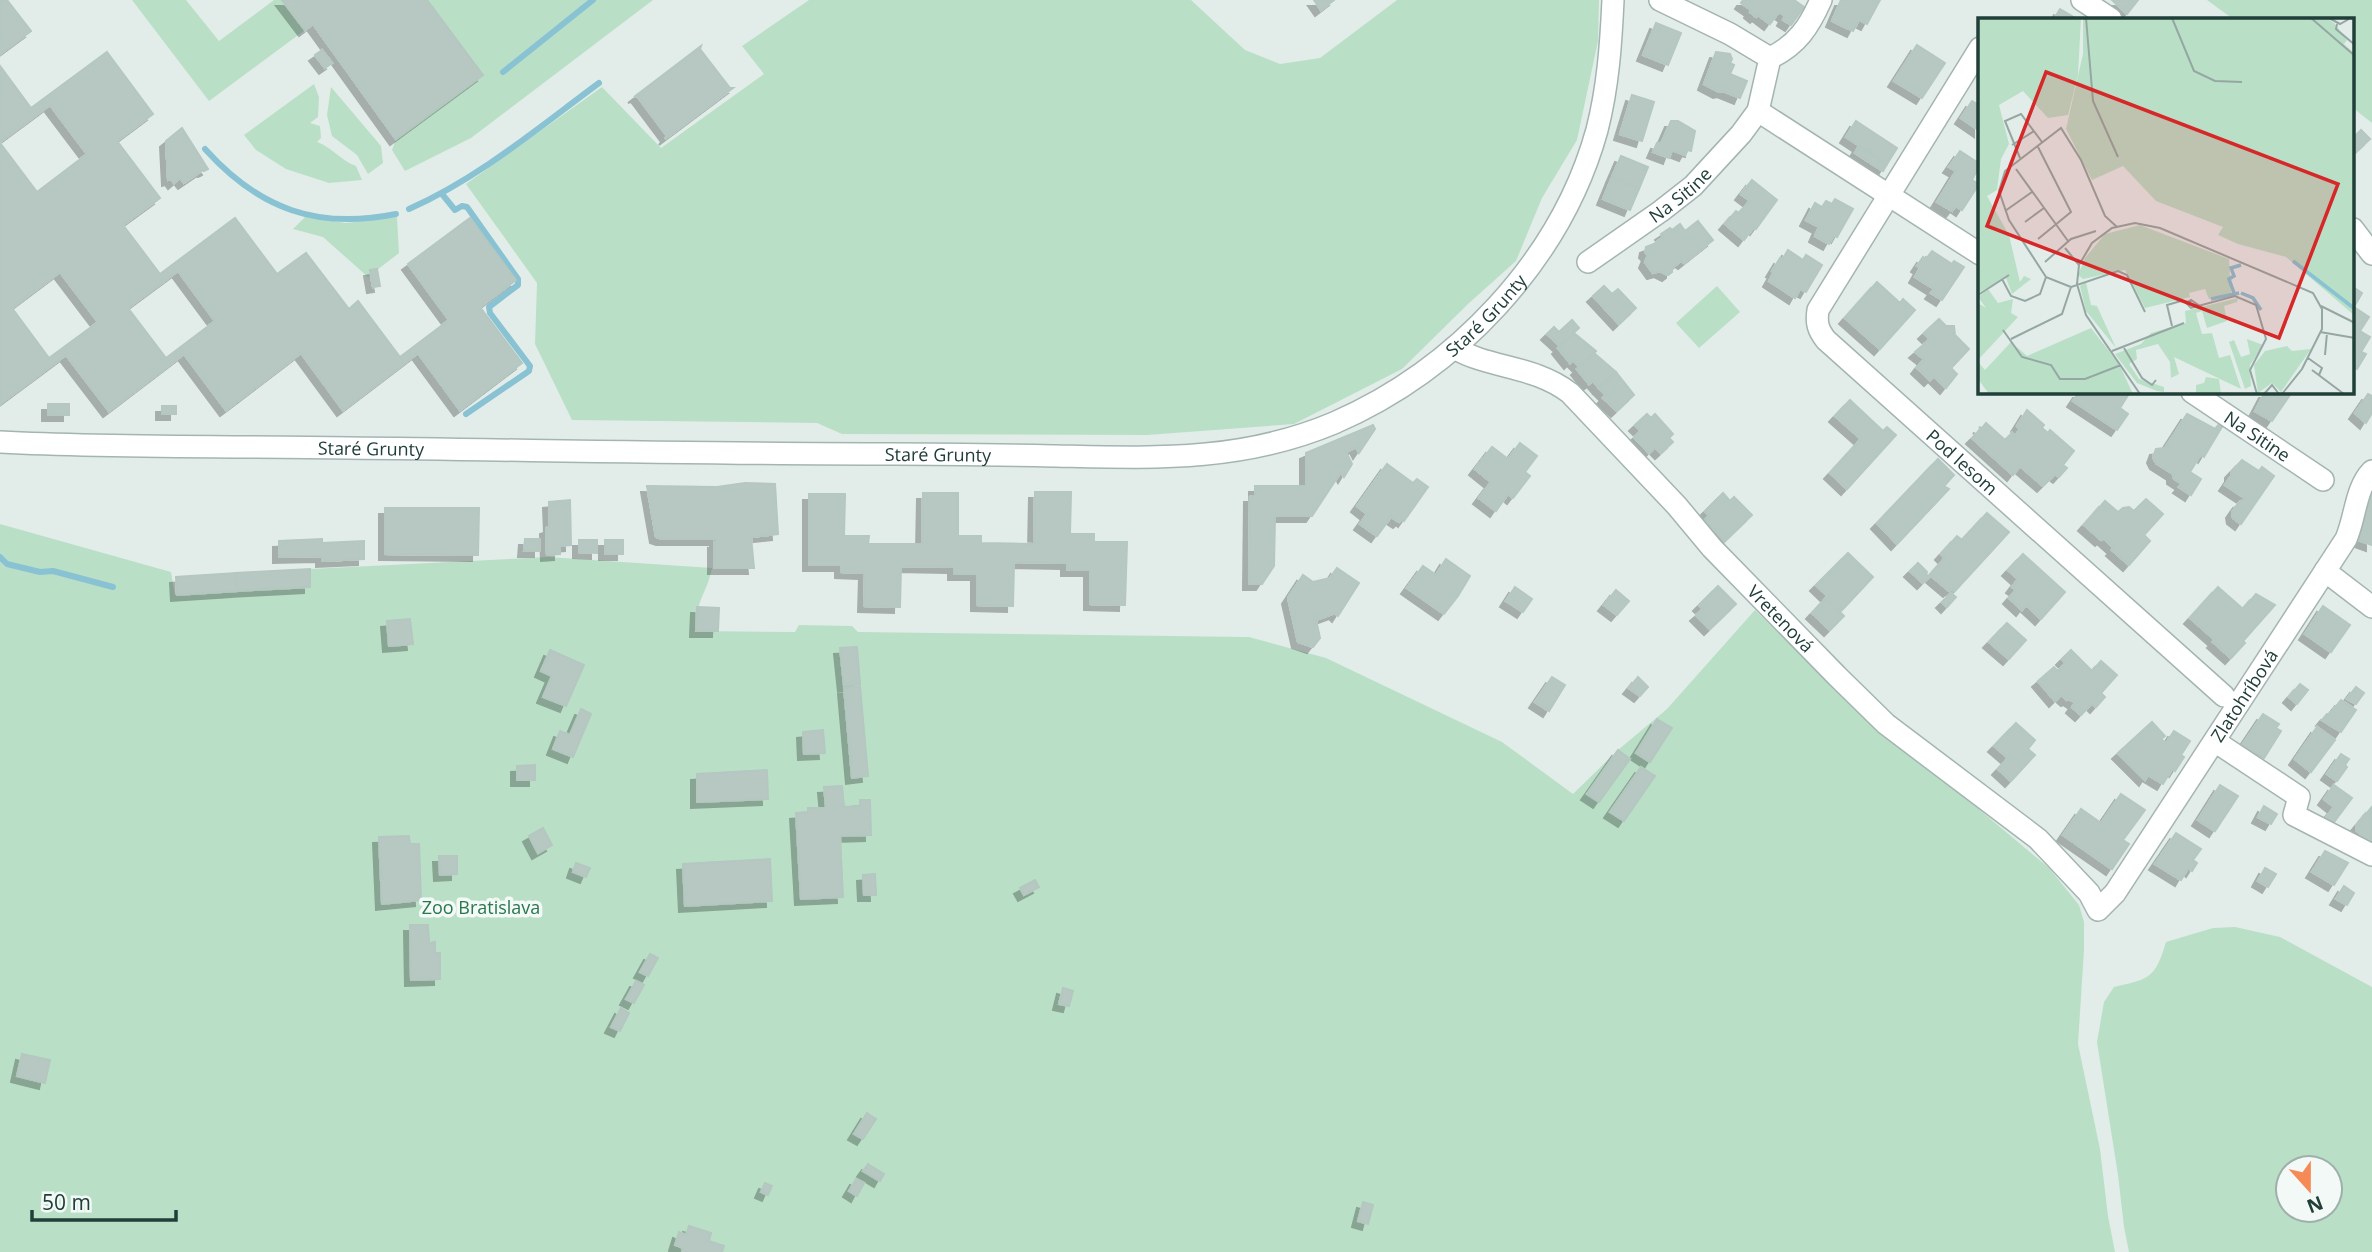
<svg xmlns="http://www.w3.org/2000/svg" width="2372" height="1252" viewBox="0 0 2372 1252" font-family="'Open Sans',sans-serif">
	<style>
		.green { fill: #badfc7; fill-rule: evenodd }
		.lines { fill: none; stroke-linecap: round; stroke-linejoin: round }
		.stream { stroke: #89c2d3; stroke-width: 6 }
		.building { fill: #b7c8c2; stroke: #b4c7c0; stroke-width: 2; fill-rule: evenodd; filter: url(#shadow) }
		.minor-casing { stroke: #a4b5b1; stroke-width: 24 }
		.minor { stroke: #fff; stroke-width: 21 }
		.labels { text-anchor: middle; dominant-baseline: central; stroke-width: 7; stroke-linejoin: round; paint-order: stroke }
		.street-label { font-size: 18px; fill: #213f39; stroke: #f3f9f6 }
		.park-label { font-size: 18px; fill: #2a774e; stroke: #f3f9f6 }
		.inset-river { fill: none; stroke: #89c2d3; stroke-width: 3.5 }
		.inset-road { fill: none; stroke: #95a7a3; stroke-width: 2 }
		.view { fill: #d62828; fill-opacity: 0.15; stroke: #d62828; stroke-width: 3.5 }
		.inset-edge { fill: none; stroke: #213f39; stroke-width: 3.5 }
	</style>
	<defs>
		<filter id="shadow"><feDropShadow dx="-6" dy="6" stdDeviation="0" flood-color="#0004"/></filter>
	</defs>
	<rect width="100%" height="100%" fill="#e2ede9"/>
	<g class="green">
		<polygon points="132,0 186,0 219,41 274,0 282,0 305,30 209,101"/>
		<polygon points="427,0 653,0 471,138 405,171 392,150 396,139 482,75"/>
		<polygon points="809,0 1191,0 1245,50 1280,64 1320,58 1397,0 1599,0 1598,41 1577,140 1542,198 1516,261 1468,304 1402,369 1294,424 1147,435 842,434 817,423 572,420 535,344 537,283 466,184 602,87 661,148 764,74 742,46"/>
		<polygon points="2207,0 2372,0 2372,123 2353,108 2353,19 2233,19"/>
		<path d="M 314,84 L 319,97 L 318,117 L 310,123 L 320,126 L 321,138 L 317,142 C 332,147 341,161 356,166 L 362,180 L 329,183 L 286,169 L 256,150 L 244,135 Z"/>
		<polygon points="331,87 381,146 383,163 368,174 357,155 332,136 327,115"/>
		<polygon points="305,217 346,223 397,217 399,253 368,277 323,237 293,229"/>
		<polygon points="1717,286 1740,312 1699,348 1676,323"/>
		<path d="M 0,524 L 171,572 L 175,595 L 310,587 L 310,569 L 548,557 L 712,568 C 707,594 695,600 696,631 L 795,632 L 799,625 L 852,626 L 858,632 L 1249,637 L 1326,658 L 1502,742 L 1573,794 L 1618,750 L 1667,709 L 1755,610 L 1844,696 L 2049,868 L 2079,905 L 2084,922 L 2084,950 L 2078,1044 L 2100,1149 L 2108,1216 L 2115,1252 L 0,1252 Z"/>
		<path d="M 2235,927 L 2280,937 L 2372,987 L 2372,1252 L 2129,1252 L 2124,1227 L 2118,1175 L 2097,1042 L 2104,1002 L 2114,987 C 2149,979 2155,979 2166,942 L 2213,928 ZM 2330,1168 L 2330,1210 L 2288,1210 L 2288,1168 Z"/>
	</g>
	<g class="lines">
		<g class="stream">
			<polyline points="503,72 593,0"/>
			<path d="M 205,149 C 259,209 317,230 396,214"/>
			<polyline points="442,194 455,210 462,206 467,207 518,279 518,285 489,307 490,313 530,366 529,371 466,414"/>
			<path d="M 409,209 C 479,178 538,128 599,83"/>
			<polyline points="0,557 7,564 40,572 53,571 113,587"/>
		</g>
	</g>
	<g class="building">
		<polygon points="0,0 7,0 31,31 0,54"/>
		<polygon points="282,0 427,0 483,75 396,139 313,24 305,30"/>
		<polygon points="1314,0 1334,0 1321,10"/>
		<polygon points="1743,0 1794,0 1804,7 1791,25 1783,20 1785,16 1779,12 1770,24 1758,15 1756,17 1750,12 1751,10 1741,3"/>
		<polygon points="1841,0 1880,0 1867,24 1859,20 1853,31 1832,21"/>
		<polygon points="2112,0 2138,0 2127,14"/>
		<polygon points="2060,9 2077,19 2054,19"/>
		<polygon points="1656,23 1681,33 1668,65 1643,55"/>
		<polygon points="1917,45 1945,63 1922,98 1894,81"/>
		<polygon points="701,46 700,49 730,88 733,88 665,139 667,136 637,96 634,97"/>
		<polygon points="322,50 332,63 325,68 315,55"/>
		<path d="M 107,52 L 153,114 L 117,141 L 160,198 L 123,225 L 160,274 L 235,218 L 277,274 L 306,253 L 349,309 L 358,301 L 400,357 L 449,320 L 408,264 L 470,218 L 516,280 L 480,307 L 522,363 L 460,410 L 418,353 L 343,410 L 301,353 L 226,410 L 184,354 L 109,411 L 66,355 L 0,404 L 0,143 L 37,192 L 87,154 L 50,105 L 0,142 L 0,66 L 31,108 ZM 178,271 L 215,321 L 166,358 L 128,308 ZM 60,272 L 98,322 L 49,358 L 12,308 Z"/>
		<polygon points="1716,52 1730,54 1732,59 1730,63 1734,65 1730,74 1747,81 1740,98 1723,91 1719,92 1704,84"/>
		<polygon points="1632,95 1654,102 1642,141 1620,134"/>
		<polygon points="1980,100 1980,131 1961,118 1972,101 1977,104"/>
		<polygon points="1671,121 1678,121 1695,131 1691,151 1688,150 1685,155 1672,150 1669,158 1653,152 1657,143 1661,144"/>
		<polygon points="1856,121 1897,148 1887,164 1846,137"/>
		<polygon points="182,128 208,169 204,171 203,170 184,183 180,178 174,183 171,179 168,180 166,141"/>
		<polygon points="2361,130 2370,139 2355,153 2353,138"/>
		<polygon points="1859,146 1887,164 1883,171 1855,153"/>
		<polygon points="1960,151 1980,164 1972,180 1979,184 1962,210 1956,206 1952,211 1937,202 1956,171 1949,167"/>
		<polygon points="1621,156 1648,167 1639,189 1612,177"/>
		<polygon points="1612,177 1639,189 1630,210 1603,199"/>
		<polygon points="1752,180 1777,200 1756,229 1754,227 1744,240 1725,224 1736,211 1739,213 1750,201 1741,194"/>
		<polygon points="1835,199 1853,209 1837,237 1834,235 1829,244 1815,236 1819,227 1806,220 1815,203 1822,207 1826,201 1832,204"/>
		<polygon points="1698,221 1713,240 1684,263 1681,261 1672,268 1672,272 1668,275 1660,271 1653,273 1645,262 1648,255 1645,252 1646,247 1654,244 1663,237 1661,234 1670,228 1672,230 1680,224 1685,231"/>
		<polygon points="1788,250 1803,260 1806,255 1822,265 1806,292 1800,289 1795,298 1769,281 1774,272 1772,271 1780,258 1782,260"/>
		<polygon points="1932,251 1952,264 1954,261 1964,267 1942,300 1931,293 1934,289 1915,277 1920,268 1917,266 1923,257 1926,259"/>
		<polygon points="377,269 380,286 373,287 370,270"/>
		<polygon points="1877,282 1900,303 1903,299 1915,310 1880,349 1845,318"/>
		<polygon points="1604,286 1612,294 1618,289 1636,308 1619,324 1593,296"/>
		<polygon points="2353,287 2362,293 2354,307 2369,317 2360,331 2370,337 2361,352 2366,354 2357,369 2353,366"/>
		<polygon points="1939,319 1946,326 1954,326 1955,335 1969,349 1951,368 1957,374 1946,388 1934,376 1930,380 1917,368 1924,359 1915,352 1930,339 1924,333"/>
		<polygon points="1572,320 1579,328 1560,346 1547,334 1554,327 1559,332"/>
		<polygon points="1574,333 1596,351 1580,367 1573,360 1570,363 1558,348"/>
		<polygon points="1594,353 1616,372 1599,388 1593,381 1589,384 1577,369"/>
		<polygon points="1616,372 1634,395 1617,411 1603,398 1606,395 1599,388"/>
		<polygon points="2079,392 2130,392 2120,408 2128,414 2117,430 2073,401"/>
		<polygon points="2265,392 2292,392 2272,421 2255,411"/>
		<polygon points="2368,394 2372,396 2372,413 2366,423 2355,413"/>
		<polygon points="1850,400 1883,431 1887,427 1896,435 1847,489 1830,473 1861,439 1835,416"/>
		<rect x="48" y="404" width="21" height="11"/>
		<rect x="162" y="406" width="14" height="8"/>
		<polygon points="2027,410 2044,425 2042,428 2048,433 2050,430 2074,451 2063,465 2067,468 2059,477 2055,474 2043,486 2020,466 2013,475 1972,438 1981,429 1979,427 1982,428 1986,423 2005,440 2012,433 2015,436 2020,429 2017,426"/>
		<polygon points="1647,414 1651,418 1655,414 1673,434 1669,438 1673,442 1661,453 1655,447 1649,453 1634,437 1641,431 1635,425"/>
		<polygon points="2187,414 2215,429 2220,423 2223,425 2204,457 2201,454 2190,472 2201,479 2191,495 2179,487 2182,484 2173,478 2173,474 2156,463 2153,457 2156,449 2165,448"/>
		<polygon points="1373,425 1375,429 1359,453 1356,447 1346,452 1352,464 1344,477 1341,472 1312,516 1275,516 1274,566 1262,584 1249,584 1250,496 1255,496 1255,486 1306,486 1306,453"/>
		<polygon points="1520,443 1537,456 1525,472 1530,476 1513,498 1508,494 1496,511 1479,498 1491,482 1475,469 1492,447 1508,459"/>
		<polygon points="1938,459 1954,475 1944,486 1949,489 1897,544 1877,523"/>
		<polygon points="2242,460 2259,471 2262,467 2274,476 2241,524 2233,518 2232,512 2239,502 2246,499 2225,485 2231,476 2231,472"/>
		<polygon points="1387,464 1413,483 1417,479 1428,487 1404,521 1402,519 1399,522 1391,517 1377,536 1360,524 1367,514 1357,506"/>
		<polygon points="745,483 775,484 778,534 751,537 754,568 714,568 714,542 716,543 716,539 662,539 656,537 647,486 717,487"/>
		<polygon points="2372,484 2372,545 2355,539 2369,501 2363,499"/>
		<polygon points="1035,492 1071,492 1070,534 1094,534 1094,542 1127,542 1125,605 1090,604 1090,570 1067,570 1067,563 1014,562 1013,606 977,605 977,574 954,574 954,567 901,566 900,607 864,606 865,573 841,572 841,565 809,565 809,494 845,494 844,536 869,536 868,544 922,544 923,493 958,493 958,536 981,536 981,543 1034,544"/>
		<polygon points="1723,493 1730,501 1734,497 1752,515 1725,541 1705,520 1709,516 1705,511"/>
		<polygon points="2146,499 2163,514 2144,535 2150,541 2129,565 2112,550 2114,548 2103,538 2101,540 2084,525 2105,501 2118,512 2123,508 2129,507 2134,511"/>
		<polygon points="570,500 571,545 560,546 560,554 547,555 546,528 550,527 549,502"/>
		<polygon points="385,508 479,508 478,555 385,554"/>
		<polygon points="1987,513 2009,532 1955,591 1951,589 1949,591 1930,575 1945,558 1941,554 1957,536 1962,540"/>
		<polygon points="322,539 322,543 364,541 364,559 322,561 322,556 279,557 279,541"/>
		<polygon points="525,539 540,539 540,551 524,551"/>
		<polygon points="579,540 597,540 597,553 579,552"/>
		<rect x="605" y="540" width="18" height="14"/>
		<polygon points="1848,553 1873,577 1842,610 1816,585"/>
		<polygon points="2023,554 2065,592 2041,619 2026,605 2022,610 2009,598 2016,590 2012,587 2018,579 2008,570"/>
		<polygon points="1446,559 1470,576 1458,596 1444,614 1407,588 1423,566 1436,575"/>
		<polygon points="1918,563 1927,572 1926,574 1929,577 1923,583 1910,571"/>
		<polygon points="1337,568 1359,583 1338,616 1335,613 1316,620 1320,638 1313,647 1298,642 1288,598 1303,575 1313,582 1330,578"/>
		<polygon points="310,569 310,587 237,591 236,573"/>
		<polygon points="236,573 237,591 177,595 176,577"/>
		<polygon points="1718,586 1736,604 1710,629 1696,615 1703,609 1699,605"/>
		<polygon points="1515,587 1532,599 1523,612 1506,601"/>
		<polygon points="2218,587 2243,609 2256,594 2275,605 2243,641 2245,643 2231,658 2213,642 2215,640 2190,618"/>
		<polygon points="1616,590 1629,601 1617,615 1604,605"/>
		<polygon points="1951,593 1956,597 1947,607 1942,602"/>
		<polygon points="1826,598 1844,616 1830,630 1812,613"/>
		<polygon points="2323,606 2350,625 2331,652 2305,634"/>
		<polygon points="697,607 719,608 718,631 696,631"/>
		<polygon points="410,619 413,644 389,646 387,621"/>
		<polygon points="2007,623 2026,640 2009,659 1989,642"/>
		<polygon points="857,647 860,684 844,686 840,648"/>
		<polygon points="550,650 584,665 566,706 543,697 552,676 541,671"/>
		<polygon points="2071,650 2092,671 2101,661 2117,675 2101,693 2105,697 2096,707 2092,703 2081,715 2072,707 2075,703 2069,699 2067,700 2061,695 2055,701 2038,681 2054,667 2058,671 2066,663 2062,659"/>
		<polygon points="1552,677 1565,685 1549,711 1535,702"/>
		<polygon points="1638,677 1648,687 1640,696 1629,688"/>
		<polygon points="2300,684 2308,690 2297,704 2289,697"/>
		<polygon points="860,686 868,776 852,778 844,688"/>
		<polygon points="2356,687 2364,693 2356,704 2347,699"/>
		<polygon points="2341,700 2356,710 2341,732 2322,720 2327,714 2329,715"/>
		<polygon points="581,709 591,714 573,757 553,749 560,731 570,735"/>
		<polygon points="2263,714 2279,724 2276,728 2281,731 2264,758 2243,744"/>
		<polygon points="1657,719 1672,728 1650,762 1636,753"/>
		<polygon points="2152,722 2165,736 2161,739 2166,743 2174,731 2190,741 2181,755 2184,757 2175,771 2172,769 2163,784 2148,775 2145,780 2118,753"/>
		<polygon points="2016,723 2035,740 2028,749 2035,755 2011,781 1998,769 2008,758 1994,746"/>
		<polygon points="2317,727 2335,740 2311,772 2295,759"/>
		<polygon points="823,730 825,753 804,754 803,732"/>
		<polygon points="1618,750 1630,759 1599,802 1587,794"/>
		<polygon points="2341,754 2349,759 2345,765 2347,767 2337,781 2327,774"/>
		<polygon points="535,765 535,780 517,780 517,766"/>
		<polygon points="1641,767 1655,776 1624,821 1610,812"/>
		<polygon points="767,770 768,799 697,802 697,774"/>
		<polygon points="2220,785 2238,796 2215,831 2198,820"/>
		<polygon points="2334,785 2352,798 2332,825 2324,820 2334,807 2324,799"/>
		<polygon points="842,786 844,807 860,806 860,800 870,800 871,835 840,836 843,897 801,899 796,813 808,812 808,808 826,808 824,787"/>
		<polygon points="2121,794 2145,810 2123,840 2129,844 2112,869 2063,835 2081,809 2101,823"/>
		<polygon points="2264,806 2277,814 2271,824 2258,817"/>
		<polygon points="2371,808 2372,841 2369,846 2360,839 2363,836 2356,830 2356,826"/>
		<polygon points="543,828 552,845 538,853 529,836"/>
		<polygon points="2176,833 2201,849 2193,860 2197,863 2192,871 2188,868 2181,880 2155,864"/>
		<polygon points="409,836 410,844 419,844 421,900 382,904 379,837"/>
		<polygon points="2325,851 2348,863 2334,885 2312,872"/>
		<polygon points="439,856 457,856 457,874 440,875"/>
		<polygon points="770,859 772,901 685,906 683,864"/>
		<polygon points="576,863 590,868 586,877 573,872"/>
		<polygon points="2265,868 2276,874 2268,887 2258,881"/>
		<polygon points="875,874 876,895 864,895 863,875"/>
		<polygon points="1035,880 1039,887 1024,895 1020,888"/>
		<polygon points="2344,886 2354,893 2347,905 2336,899"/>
		<polygon points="410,925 428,925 429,943 435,942 435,953 440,953 440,979 411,980"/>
		<polygon points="650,954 658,958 648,976 640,972"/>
		<polygon points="636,981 644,985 634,1003 626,999"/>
		<polygon points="1063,988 1073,991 1069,1006 1059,1004"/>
		<polygon points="621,1008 629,1013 620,1031 611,1027"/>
		<polygon points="22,1054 50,1060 45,1083 17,1076"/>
		<polygon points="867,1113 876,1119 863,1139 854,1134"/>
		<polygon points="868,1164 884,1174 880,1181 863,1171"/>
		<polygon points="856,1179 864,1183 857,1196 849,1191"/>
		<polygon points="765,1183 772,1186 768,1195 761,1192"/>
		<polygon points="1363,1202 1373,1205 1368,1224 1358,1221"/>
		<polygon points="689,1226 711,1233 709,1241 724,1246 722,1252 682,1252 683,1248 675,1245 679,1232 686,1235"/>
	</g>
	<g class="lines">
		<g class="minor-casing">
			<g id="minor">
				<polyline points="1660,0 1730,34 1770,58"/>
				<polyline points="2082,0 2111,19"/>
				<path id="s1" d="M 1980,48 L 1818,310 C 1816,323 1818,330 1826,340 L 2224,696"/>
				<polyline points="1758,111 1980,254"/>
				<polyline points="2353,229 2372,254"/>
				<path id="s2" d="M 1588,262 L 1661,211 L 1693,186 L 1741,134 L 1758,111 L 1770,58 C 1797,45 1809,27 1821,0"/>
				<path id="s3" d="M 1454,348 C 1491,369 1533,365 1570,393 L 1677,506 L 1712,548 L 1837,676 L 1886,724 L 2038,839 L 2089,893 L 2098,910 L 2115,893 L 2346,539 C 2356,516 2355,489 2372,471"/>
				<path id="s4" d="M 2192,392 L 2323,480"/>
				<path id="s5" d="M 0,442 C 116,448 233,446 349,448 C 531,450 713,454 895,454 C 949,454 1002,455 1056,456 C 1154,458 1241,462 1334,423 C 1456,370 1561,260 1597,130 C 1608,87 1611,44 1613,0"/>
				<polyline points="2325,571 2372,607"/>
				<polyline points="2216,742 2299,797 2294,815 2372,855"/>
			</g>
		</g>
		<use href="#minor" class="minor"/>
	</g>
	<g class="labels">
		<g class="street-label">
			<text stroke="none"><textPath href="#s2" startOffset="114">Na Sitine</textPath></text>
			<text stroke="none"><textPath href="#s5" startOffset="1526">Staré Grunty</textPath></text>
			<text stroke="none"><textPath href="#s4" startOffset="79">Na Sitine</textPath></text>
			<text stroke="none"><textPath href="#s5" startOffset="371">Staré Grunty</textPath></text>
			<text stroke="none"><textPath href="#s5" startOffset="938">Staré Grunty</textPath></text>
			<text stroke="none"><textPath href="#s1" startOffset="523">Pod lesom</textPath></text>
			<text stroke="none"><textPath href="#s3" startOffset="434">Vretenová</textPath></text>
			<text stroke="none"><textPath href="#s3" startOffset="1127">Zlatohríbová</textPath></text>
		</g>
		<g class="park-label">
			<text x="481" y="907">Zoo Bratislava</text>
		</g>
	</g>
	<g transform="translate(1978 18)">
		<rect width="376" height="376" fill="#e2ede9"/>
		<path d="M 0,0 L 103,0 L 100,57 L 90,97 L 70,100 L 45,73 L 21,87 L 31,126 L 23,141 L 19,172 L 9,178 L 31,217 L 42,264 L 46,258 L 53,261 L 34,276 L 28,260 L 0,275 ZM 105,0 L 348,0 L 356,5 L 369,22 L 366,26 L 376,35 L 376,297 L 308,239 L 260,226 L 240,217 L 245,209 L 178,183 L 145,148 L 114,162 L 88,111 L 105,36 ZM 162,207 L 251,241 L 253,275 L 231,281 L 227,271 L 211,275 L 212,279 L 167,290 L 147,252 L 105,261 L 100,257 L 107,240 L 127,216 ZM 108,264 L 113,287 L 119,288 L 138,330 L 108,293 L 102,268 ZM 10,271 L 20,285 L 35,281 L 33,295 L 40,299 L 0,342 L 0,285 L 8,290 L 0,279 ZM 260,280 L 259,284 L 246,288 L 249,303 L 229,310 L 224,293 L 218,295 L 224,316 L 234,315 L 241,340 L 252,337 L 263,371 L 196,339 L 201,356 L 193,360 L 192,344 L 180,326 L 158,332 L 159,341 L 151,346 L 161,361 L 186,369 L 186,374 L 179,373 L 159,365 L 137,336 L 163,326 L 173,315 L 208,305 L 207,293 ZM 113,310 L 141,346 L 155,376 L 11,376 L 0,361 L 0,344 L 7,352 L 33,324 L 49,338 ZM 269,321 L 285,327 L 272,347 L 273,368 L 267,371 L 251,324 L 256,322 L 263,339 L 272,336 ZM 309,328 L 314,333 L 333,331 L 303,374 L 294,365 L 280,375 L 276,347 L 287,333 ZM 228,359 L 241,361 L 243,376 L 218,376 L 218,367 L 226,365 Z" fill="#badfc7"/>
		<path class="inset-river" d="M 315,243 L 377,291M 256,275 L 251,261 L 256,258 L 253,250 L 263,247M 263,275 L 275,280 L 283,292M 233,281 L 261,275"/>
		<path class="inset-road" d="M 108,0 L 115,83 L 140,139M 194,0 L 216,53 L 237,63 L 264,64M 333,0 L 377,38M 351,0 L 362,6 L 371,1M 359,6 L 358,11 L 377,27M 34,127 L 56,113M 42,140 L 27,103 L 43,96 L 64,124M 38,151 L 90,223M 27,193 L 54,174M 47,204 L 66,190M 60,221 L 93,194 L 60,129M 87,230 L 101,247M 67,244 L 93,221 L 118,213M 68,259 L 31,202 L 21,173 L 27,153 L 83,110 L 103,142 L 127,198 L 139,209M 24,261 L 33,278 L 47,283 L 62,276 L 68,259 L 93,269M 0,277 L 31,257M 222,288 L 213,282 L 208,285 L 213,290 L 257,278 L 278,287 L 288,321 L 272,352 L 279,376M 343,288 L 377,305M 194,308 L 189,287 L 203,283M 25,312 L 44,339 L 73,347 L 82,361 L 107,361 L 143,347M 342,314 L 377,320M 33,321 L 84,296 L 93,269 L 140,253 L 149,257 L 167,294M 146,330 L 164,360 L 174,367 L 178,362M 134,333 L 206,305M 347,337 L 349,315M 330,340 L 344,350 L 341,357M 334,352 L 366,376M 162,376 L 108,297 L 99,266 L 101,247 L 114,225 L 134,210 L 157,205 L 182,210 L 335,275 L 344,291 L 344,311 L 324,351 L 304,376M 286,376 L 294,367 L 301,376"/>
		<path class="view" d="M 68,54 L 360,166 L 301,320 L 9,208 Z"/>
		<rect width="376" height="376" class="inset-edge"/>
	</g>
	<g transform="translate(2309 1189) rotate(159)"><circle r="33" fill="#f3f9f6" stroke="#9fafaa" stroke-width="2"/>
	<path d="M0-5L12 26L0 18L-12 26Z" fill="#f68a57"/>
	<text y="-10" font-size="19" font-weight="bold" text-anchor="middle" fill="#213f39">N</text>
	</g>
	<path d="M32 1210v10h144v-10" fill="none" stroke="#213f39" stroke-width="3.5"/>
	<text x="42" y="1210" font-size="21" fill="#213f39" stroke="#f3f9f6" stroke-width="5" paint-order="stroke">50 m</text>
</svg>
